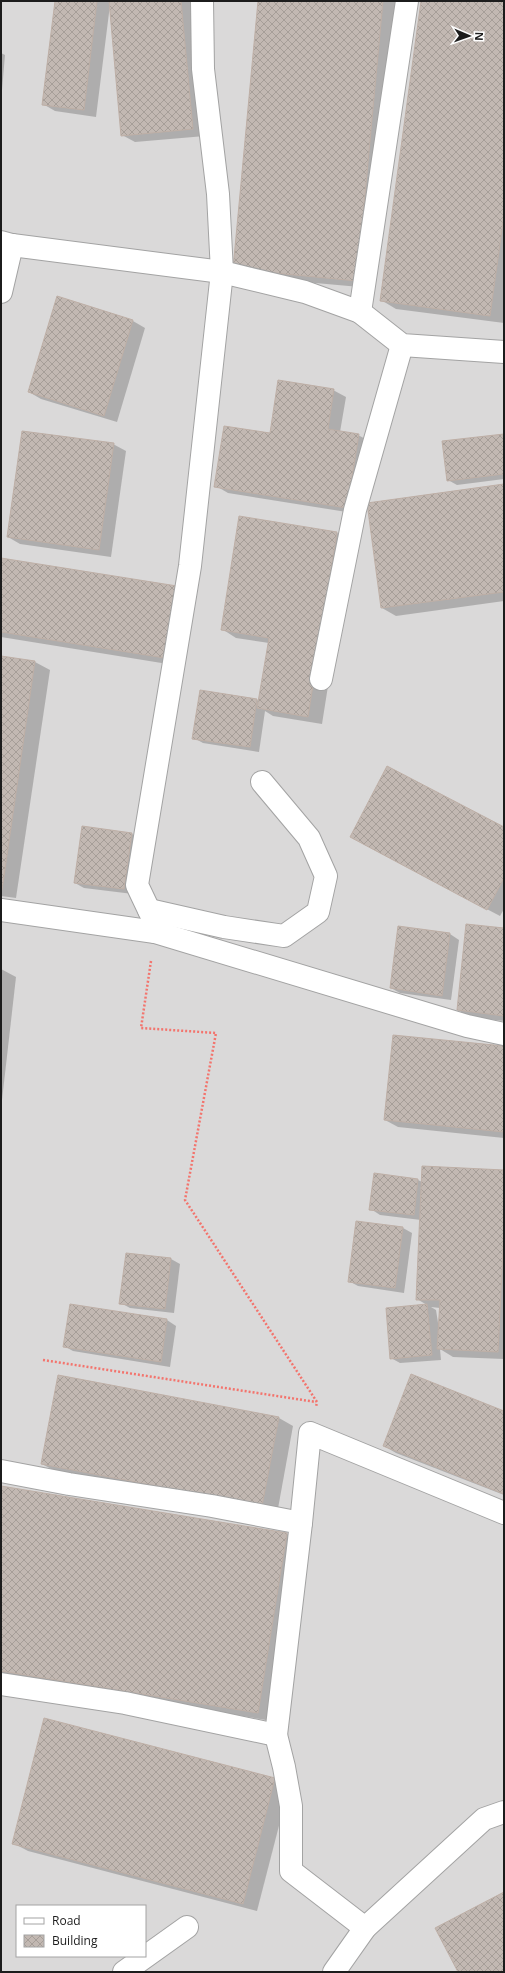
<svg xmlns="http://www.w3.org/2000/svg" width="505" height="1973" viewBox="0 0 505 1973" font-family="'Open Sans',sans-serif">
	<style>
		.residential { fill: #dad9d9; fill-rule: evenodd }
		.shadow { fill: #0003; fill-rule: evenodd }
		.building { fill: url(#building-cross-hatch); stroke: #beafa6 }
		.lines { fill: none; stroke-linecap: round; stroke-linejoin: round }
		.minor-casing { stroke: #a3a3a3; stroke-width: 24 }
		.path { stroke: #f3746d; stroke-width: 2.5; stroke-dasharray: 2 2; stroke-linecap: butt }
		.minor { stroke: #fff; stroke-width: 22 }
	</style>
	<defs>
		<pattern id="building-cross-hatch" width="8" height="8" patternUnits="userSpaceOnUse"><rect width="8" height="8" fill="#c2b8b2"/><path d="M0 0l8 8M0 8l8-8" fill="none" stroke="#a69e98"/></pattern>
	</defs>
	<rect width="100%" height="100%" fill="#ede9e2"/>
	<path class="residential" d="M 1,1 L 504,1 L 504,1972 L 1,1972 ZM 17,1906 L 145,1906 L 145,1956 L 17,1956 Z"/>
	<g class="shadow">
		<polygon points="56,1 193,1 205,136 135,142 122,135 110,5 96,117 55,111 43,104"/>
		<polygon points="259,1 398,1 371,288 249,277"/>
		<polygon points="422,1 504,1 504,323 396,309 381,300"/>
		<polygon points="1,53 5,55 1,102"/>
		<polygon points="58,298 133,321 145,328 117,422 41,399 29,392"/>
		<polygon points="333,390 346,397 340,432 358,435 371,442 359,514 228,493 216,486 271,434"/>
		<polygon points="504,435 504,479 457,485 448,480"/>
		<polygon points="113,444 126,451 111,557 20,544 8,537"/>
		<polygon points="504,485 504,601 396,616 382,608"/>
		<polygon points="240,517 337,533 351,541 322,724 273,716 265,711 259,752 203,743 194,738 257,700 259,701 269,643 236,638 222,629"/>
		<polygon points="1,559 180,666 1,637"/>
		<polygon points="1,657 35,662 50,670 16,898 1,896"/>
		<polygon points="83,827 132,834 141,839 133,894 84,888 75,883"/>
		<polygon points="504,828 504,909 500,916 363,844"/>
		<polygon points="399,927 450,934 459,940 451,1000 400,993 391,988"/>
		<polygon points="504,929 504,1021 470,1017 458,1010"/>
		<polygon points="1,969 16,977 1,1109"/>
		<polygon points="504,1047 504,1138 398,1127 385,1120"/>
		<path d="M 504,1171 L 504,1359 L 453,1357 L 440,1349 L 441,1360 L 400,1363 L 391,1358 L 427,1305 L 417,1299 L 421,1220 L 380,1215 L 371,1209 L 418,1180 L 422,1182 ZM 431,1307 L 440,1308 L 439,1329 L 436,1310 Z"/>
		<polygon points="403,1228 412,1233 404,1293 358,1286 349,1281"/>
		<polygon points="171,1259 180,1264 174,1313 130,1308 121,1303"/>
		<polygon points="167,1320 176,1326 170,1367 73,1351 64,1346"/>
		<polygon points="504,1412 504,1495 396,1453 384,1446"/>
		<polygon points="279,1418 293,1426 277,1514 57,1472 42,1464"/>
		<polygon points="1,1487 287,1534 301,1542 272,1721 1,1676"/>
		<polygon points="274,1779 289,1787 257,1911 28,1851 13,1843"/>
	</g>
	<g class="building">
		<polygon points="55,1 97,1 84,110 42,105"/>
		<polygon points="109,1 181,1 193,129 121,136"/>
		<polygon points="258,1 383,1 357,281 233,269"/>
		<polygon points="421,1 504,1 504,215 490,316 380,301"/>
		<polygon points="57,296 133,320 104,416 28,392"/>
		<polygon points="278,380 334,389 328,429 359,434 347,508 214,487 224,426 270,433"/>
		<polygon points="22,431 114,443 99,550 7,537"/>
		<polygon points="504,434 504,474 447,481 442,441"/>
		<polygon points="504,484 504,592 381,608 367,503"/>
		<polygon points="239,516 337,532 308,717 257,708 269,638 221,630"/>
		<polygon points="1,558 177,586 165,658 1,632"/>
		<polygon points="1,656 35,661 2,890 1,890"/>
		<polygon points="200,690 257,699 250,747 192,739"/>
		<polygon points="387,766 504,827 504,878 487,910 350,837"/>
		<polygon points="82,826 132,833 124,889 74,883"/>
		<polygon points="466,924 504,928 504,1016 457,1010"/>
		<polygon points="398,926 450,933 442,996 390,988"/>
		<polygon points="393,1035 504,1046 504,1132 384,1120"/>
		<polygon points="422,1166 504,1170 504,1228 498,1352 437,1349 440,1300 416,1300"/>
		<polygon points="374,1173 418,1179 414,1215 369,1210"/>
		<polygon points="356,1221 403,1227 395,1288 348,1282"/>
		<polygon points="126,1253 171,1258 165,1309 119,1304"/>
		<polygon points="70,1304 167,1319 161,1362 63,1347"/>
		<polygon points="427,1304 432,1355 390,1359 386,1308"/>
		<polygon points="411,1374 504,1411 504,1494 383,1446"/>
		<polygon points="58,1375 279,1417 262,1506 41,1464"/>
		<polygon points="1,1486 287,1533 258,1713 1,1671"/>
		<polygon points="44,1718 275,1778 243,1904 12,1844"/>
		<polygon points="504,1892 504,1972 458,1972 435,1928"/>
	</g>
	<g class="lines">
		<g class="minor-casing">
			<g id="minor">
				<polyline points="1,242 12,245 222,272 305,292 360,312 402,345 504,352"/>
				<polyline points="1,292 12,245"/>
				<polyline points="360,312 407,1"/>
				<polyline points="321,679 355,510 402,345"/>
				<polyline points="1,910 155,932 467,1026 504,1034"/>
				<polyline points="149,910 224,927 284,936 318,912 326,876 309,838 262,782"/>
				<polyline points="155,932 156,925 137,885 190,566 222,272 218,194 203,69 202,1"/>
				<polyline points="1,1471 69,1484 212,1506 301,1523 276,1735 125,1703 1,1684"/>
				<polyline points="301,1523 310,1433 504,1513"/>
				<polyline points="276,1735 284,1767 291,1806 291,1871 365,1928"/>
				<polyline points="124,1972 187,1927"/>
				<polyline points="334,1972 365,1928 484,1819 504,1812"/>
			</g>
		</g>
		<g class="path">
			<polyline points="151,961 141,1028 216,1033 185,1200 317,1402 316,1407"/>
			<polyline points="43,1360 316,1402"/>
		</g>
		<use href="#minor" class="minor"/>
	</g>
	<rect width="505" height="1973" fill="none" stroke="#1c1c1c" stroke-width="4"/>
	<rect x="16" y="1905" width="130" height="52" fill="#ffffff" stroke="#a4a4a4"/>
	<rect x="24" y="1918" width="20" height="6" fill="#ffffff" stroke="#a4a4a4"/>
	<text x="52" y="1925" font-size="12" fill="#1c1c1c">Road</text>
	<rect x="24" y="1935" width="20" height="12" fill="url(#building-cross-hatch)" stroke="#a4a4a4"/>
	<text x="52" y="1945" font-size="12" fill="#1c1c1c">Building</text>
	<g transform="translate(469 36) rotate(92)" stroke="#ffffff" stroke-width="3" paint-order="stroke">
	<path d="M0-3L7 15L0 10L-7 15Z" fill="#1c1c1c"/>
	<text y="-6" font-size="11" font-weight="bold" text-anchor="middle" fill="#1c1c1c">N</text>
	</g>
</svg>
